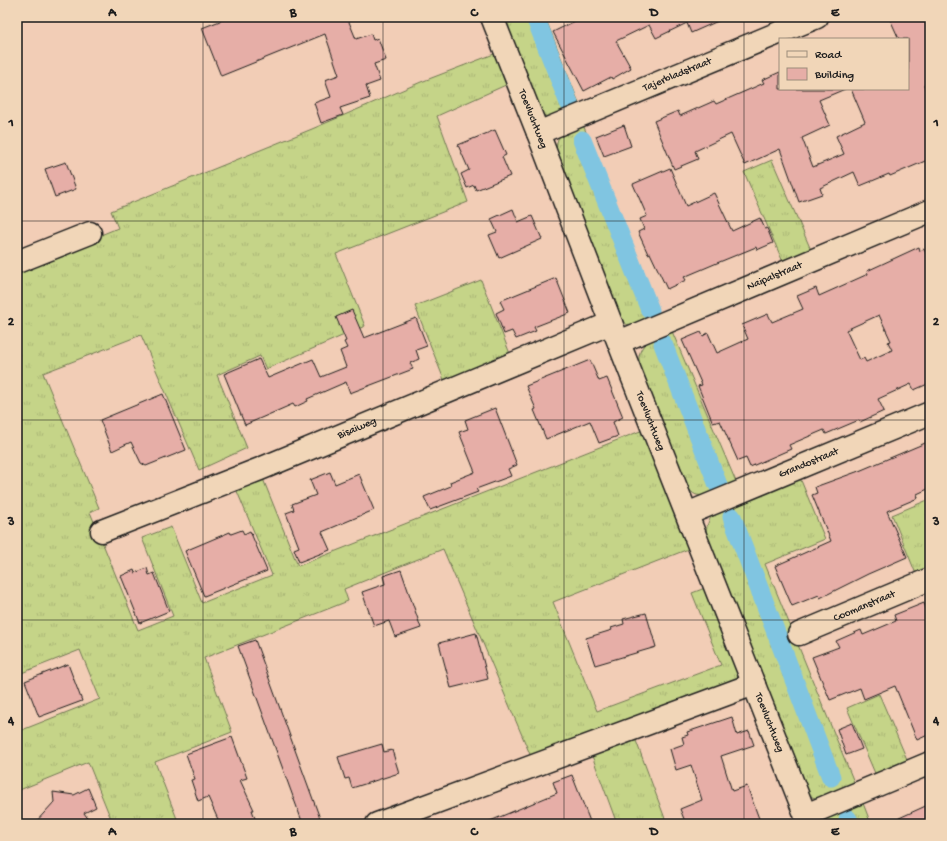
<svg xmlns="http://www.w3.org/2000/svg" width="947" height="841" viewBox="0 0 947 841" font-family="'Gochi Hand',sans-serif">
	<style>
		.grass { fill: url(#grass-tufts); stroke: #707852 }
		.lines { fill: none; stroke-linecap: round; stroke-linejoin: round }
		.canal { stroke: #80c5e1; stroke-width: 19 }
		.building { fill: #e6aea7; stroke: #1c1c1c; fill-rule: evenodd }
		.minor-casing { stroke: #1c1c1c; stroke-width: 25 }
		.minor { stroke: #f1d6b8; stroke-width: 22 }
		.grid { fill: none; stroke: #1c1c1c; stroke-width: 1; stroke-opacity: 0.55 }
		.labels { text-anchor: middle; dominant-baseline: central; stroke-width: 3.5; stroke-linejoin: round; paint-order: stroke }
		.street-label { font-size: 11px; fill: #1c1c1c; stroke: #f1d6b8 }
		.neatline { fill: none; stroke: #1c1c1c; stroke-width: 1.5 }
		.grid-label { font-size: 13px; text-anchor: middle; font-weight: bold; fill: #1c1c1c }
	</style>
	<defs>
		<pattern id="grass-tufts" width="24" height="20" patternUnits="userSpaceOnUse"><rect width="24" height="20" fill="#c5d488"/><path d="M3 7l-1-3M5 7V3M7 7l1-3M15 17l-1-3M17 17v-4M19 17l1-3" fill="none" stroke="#a9b575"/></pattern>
	</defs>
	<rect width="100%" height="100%" fill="#f2cdb6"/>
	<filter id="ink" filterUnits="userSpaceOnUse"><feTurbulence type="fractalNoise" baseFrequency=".025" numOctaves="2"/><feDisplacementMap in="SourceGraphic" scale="8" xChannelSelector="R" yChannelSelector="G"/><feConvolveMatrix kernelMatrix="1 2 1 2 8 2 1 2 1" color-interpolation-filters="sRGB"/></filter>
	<g filter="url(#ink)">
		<g class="grass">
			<polygon points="500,17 545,17 581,108 551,117 545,116 539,111"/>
			<polygon points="494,54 508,84 437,116 468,202 336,254 365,326 266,369 260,356 217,375 247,448 199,470 141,335 43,373 99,508 90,512 138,630 173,616 142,538 171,527 202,603 272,575 234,484 261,474 298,566 643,430 691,548 553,602 597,711 721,665 692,593 705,588 738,674 738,678 532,759 443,549 344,589 348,601 204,658 232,732 155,762 179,824 113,824 88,762 17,791 17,732 100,699 80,650 19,674 17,669 17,269 118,228 111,211 312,129 421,82"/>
			<path d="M 582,122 L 661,318 C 644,323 631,332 618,318 L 557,156 C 554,132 564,132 582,122 Z"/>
			<polygon points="772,160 811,250 783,262 744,172"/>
			<polygon points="481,280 514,364 448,390 415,306"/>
			<path d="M 671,329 L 737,484 C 727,488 707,498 697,495 C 692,494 688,488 685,484 L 640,368 C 634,344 653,337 671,329 Z"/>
			<path d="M 798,473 L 825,539 L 765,564 L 856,787 L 820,799 L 812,797 L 806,791 L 706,539 C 706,525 708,520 717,509 Z"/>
			<polygon points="930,499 930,574 918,579 892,515"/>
			<polygon points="879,694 909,764 877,778 847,708"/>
			<polygon points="635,738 667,824 617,824 591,753"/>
			<polygon points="861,798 871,824 824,824 826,818"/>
		</g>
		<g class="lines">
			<g class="canal">
				<polyline points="535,17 569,103"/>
				<polyline points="582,140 650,310"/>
				<polyline points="663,344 718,485"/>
				<polyline points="732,517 831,777"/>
				<polyline points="848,819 850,824"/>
			</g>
		</g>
		<g class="building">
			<polygon points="230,17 347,17 356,39 371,34 373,40 378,38 386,60 374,64 380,81 366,86 370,98 340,108 343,115 321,123 314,103 331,97 325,80 339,75 325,34 221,76 202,28"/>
			<polygon points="583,17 727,17 691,33 687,23 656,38 649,25 616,41 631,68 612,79 611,77 584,91 553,32"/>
			<polygon points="889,17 925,17 930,28 930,82 924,85 930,101 930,159 890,176 889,174 860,186 854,172 820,188 822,194 799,202 780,149 745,165 731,134 695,151 698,159 674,169 654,121 678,111 680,116 714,101 716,104 764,83 762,80 780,72 780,89 845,89 819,100 830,125 802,138 813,167 844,154 836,136 865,122 851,89 908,89 908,39 899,39"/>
			<polygon points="624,125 631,146 604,156 596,136"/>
			<polygon points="495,130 506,155 502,157 510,176 476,190 474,185 467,188 461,174 469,170 458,145"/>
			<polygon points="66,162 76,189 55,197 45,169"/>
			<polygon points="670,168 686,206 714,193 732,231 760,218 765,229 767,228 773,243 757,250 756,247 717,263 684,277 686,280 667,289 650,253 648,254 638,232 644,229 640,219 647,216 633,184"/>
			<polygon points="513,209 518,222 532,216 542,239 499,258 489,235 497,232 491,219"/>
			<path d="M 919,247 L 920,251 L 924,249 L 930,263 L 930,383 L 914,390 L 911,384 L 878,399 L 884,411 L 860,422 L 859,420 L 826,434 L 824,430 L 789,445 L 791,449 L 750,467 L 746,458 L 738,461 L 720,421 L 713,423 L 698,386 L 702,385 L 682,340 L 701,332 L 703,336 L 708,333 L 717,353 L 748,339 L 742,325 L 768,314 L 772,322 L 803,309 L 797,296 L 816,288 L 819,296 L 868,274 L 867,271 ZM 879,315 L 891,341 L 888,342 L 892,350 L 866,362 L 864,358 L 860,360 L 846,330 Z"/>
			<polygon points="556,278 570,313 534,327 536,331 516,339 512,331 504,334 496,313 504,309 500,301"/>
			<polygon points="352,310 364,338 416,318 427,346 416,350 419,359 410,363 413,369 350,393 346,382 307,399 308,401 295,407 293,404 245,425 224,374 259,359 268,378 313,359 321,377 346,367 340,351 347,348 344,342 346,341 336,317"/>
			<polygon points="590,360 599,381 607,378 623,417 613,422 618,436 599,443 590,421 546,439 534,410 536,409 526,386"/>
			<polygon points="163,394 186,450 146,466 141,463 131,442 112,451 100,420"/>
			<polygon points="495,408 517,465 508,469 511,476 476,489 478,492 430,510 424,497 451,486 450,482 475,472 459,432 468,429 465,420"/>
			<polygon points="930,441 930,488 917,494 918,498 887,511 907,557 868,574 820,598 819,595 792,606 775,566 831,541 812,495 817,493 815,487 859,471"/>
			<polygon points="330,472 335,484 359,474 374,510 322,532 330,550 299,562 294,549 299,547 286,513 294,510 292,504 316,495 310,480"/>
			<polygon points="242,530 244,534 250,531 267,571 204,596 185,551 230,532 231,534"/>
			<polygon points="147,568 149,575 154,573 169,611 140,623 121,576 134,570 135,573"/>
			<polygon points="401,570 421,628 395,637 389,621 374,626 362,592 385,584 383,576"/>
			<polygon points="924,603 930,619 930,734 917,740 895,686 864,699 860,688 830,700 812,657 839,647 836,641 861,630 863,635 896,621 894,615"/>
			<polygon points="646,613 656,647 595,665 586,638 612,630 611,628 624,624 623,619"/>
			<polygon points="476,633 488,679 451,688 439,643"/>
			<polygon points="255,640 322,824 303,824 238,646"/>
			<polygon points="68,664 82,701 39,717 25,681"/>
			<polygon points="732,717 737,735 749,731 754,745 721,756 732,791 747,786 761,824 686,824 680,809 702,800 691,765 676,770 670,749 684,744 682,737 688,735 687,732"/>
			<polygon points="852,723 862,749 846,755 837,729"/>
			<polygon points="232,737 247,778 240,780 254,810 252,810 257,824 220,824 208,797 198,801 191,780 195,779 186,754"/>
			<polygon points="382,744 384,752 392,750 399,773 352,788 349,778 345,779 338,757"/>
			<polygon points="572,775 591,824 483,824 557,793 553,782"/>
			<polygon points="88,788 96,807 84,813 92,824 34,824 54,802 53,792 74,795"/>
			<polygon points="930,804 930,824 886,824"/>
		</g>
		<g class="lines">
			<g class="minor-casing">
				<g id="minor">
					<path id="s1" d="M 492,17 L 538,133 L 611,323 L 809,824"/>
					<path id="s2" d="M 538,133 L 817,17"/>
					<polyline points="17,262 90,233"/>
					<path id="s3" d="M 619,342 L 930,211"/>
					<path id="s4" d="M 687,514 L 930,413"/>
					<path id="s5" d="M 102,531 L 260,469 L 611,323"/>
					<path id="s6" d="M 799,634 L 930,579"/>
					<polyline points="806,815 930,763"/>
					<polyline points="377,824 754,684"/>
				</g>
			</g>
			<use href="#minor" class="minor"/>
		</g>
	</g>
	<path class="grid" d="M 203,17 L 203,824M 383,17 L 383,824M 564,17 L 564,824M 744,17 L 744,824M 17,221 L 930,221M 17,420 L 930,420M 17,620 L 930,620"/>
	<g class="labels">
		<g class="street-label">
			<text stroke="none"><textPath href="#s2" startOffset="151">Tajerbladstraat</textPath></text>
			<text stroke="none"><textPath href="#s1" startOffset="110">Toevluchtweg</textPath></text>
			<text stroke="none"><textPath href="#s3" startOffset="169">Naipalstraat</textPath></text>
			<text stroke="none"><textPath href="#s1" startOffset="434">Toevluchtweg</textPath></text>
			<text stroke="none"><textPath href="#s5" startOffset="275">Bisaiweg</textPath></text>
			<text stroke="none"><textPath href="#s4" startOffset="132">Grandostraat</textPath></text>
			<text stroke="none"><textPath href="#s6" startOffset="71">Coomanstraat</textPath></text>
			<text stroke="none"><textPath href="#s1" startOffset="758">Toevluchtweg</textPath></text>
		</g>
	</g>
	<rect width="947" height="841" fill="none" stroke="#f1d6b8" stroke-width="44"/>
	<rect x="779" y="38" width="130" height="52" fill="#f1d6b8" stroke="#9c8c7a"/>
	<rect x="787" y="51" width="20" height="6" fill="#f1d6b8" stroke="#9c8c7a"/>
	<text x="815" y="58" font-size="12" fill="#1c1c1c">Road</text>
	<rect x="787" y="68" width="20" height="12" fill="#e6aea7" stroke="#9c8c7a"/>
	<text x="815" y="78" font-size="12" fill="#1c1c1c">Building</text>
	<rect x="22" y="22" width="903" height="797" class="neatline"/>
	<g class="grid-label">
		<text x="112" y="16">A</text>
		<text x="293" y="16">B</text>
		<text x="474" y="16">C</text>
		<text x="654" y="16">D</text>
		<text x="835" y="16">E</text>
		<text x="11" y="126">1</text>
		<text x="936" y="126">1</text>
		<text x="11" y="325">2</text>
		<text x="936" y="325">2</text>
		<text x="11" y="525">3</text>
		<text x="936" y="525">3</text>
		<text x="11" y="724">4</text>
		<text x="936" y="724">4</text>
		<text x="112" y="835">A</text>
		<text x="293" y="835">B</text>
		<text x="474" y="835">C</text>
		<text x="654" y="835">D</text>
		<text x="835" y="835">E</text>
	</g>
</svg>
